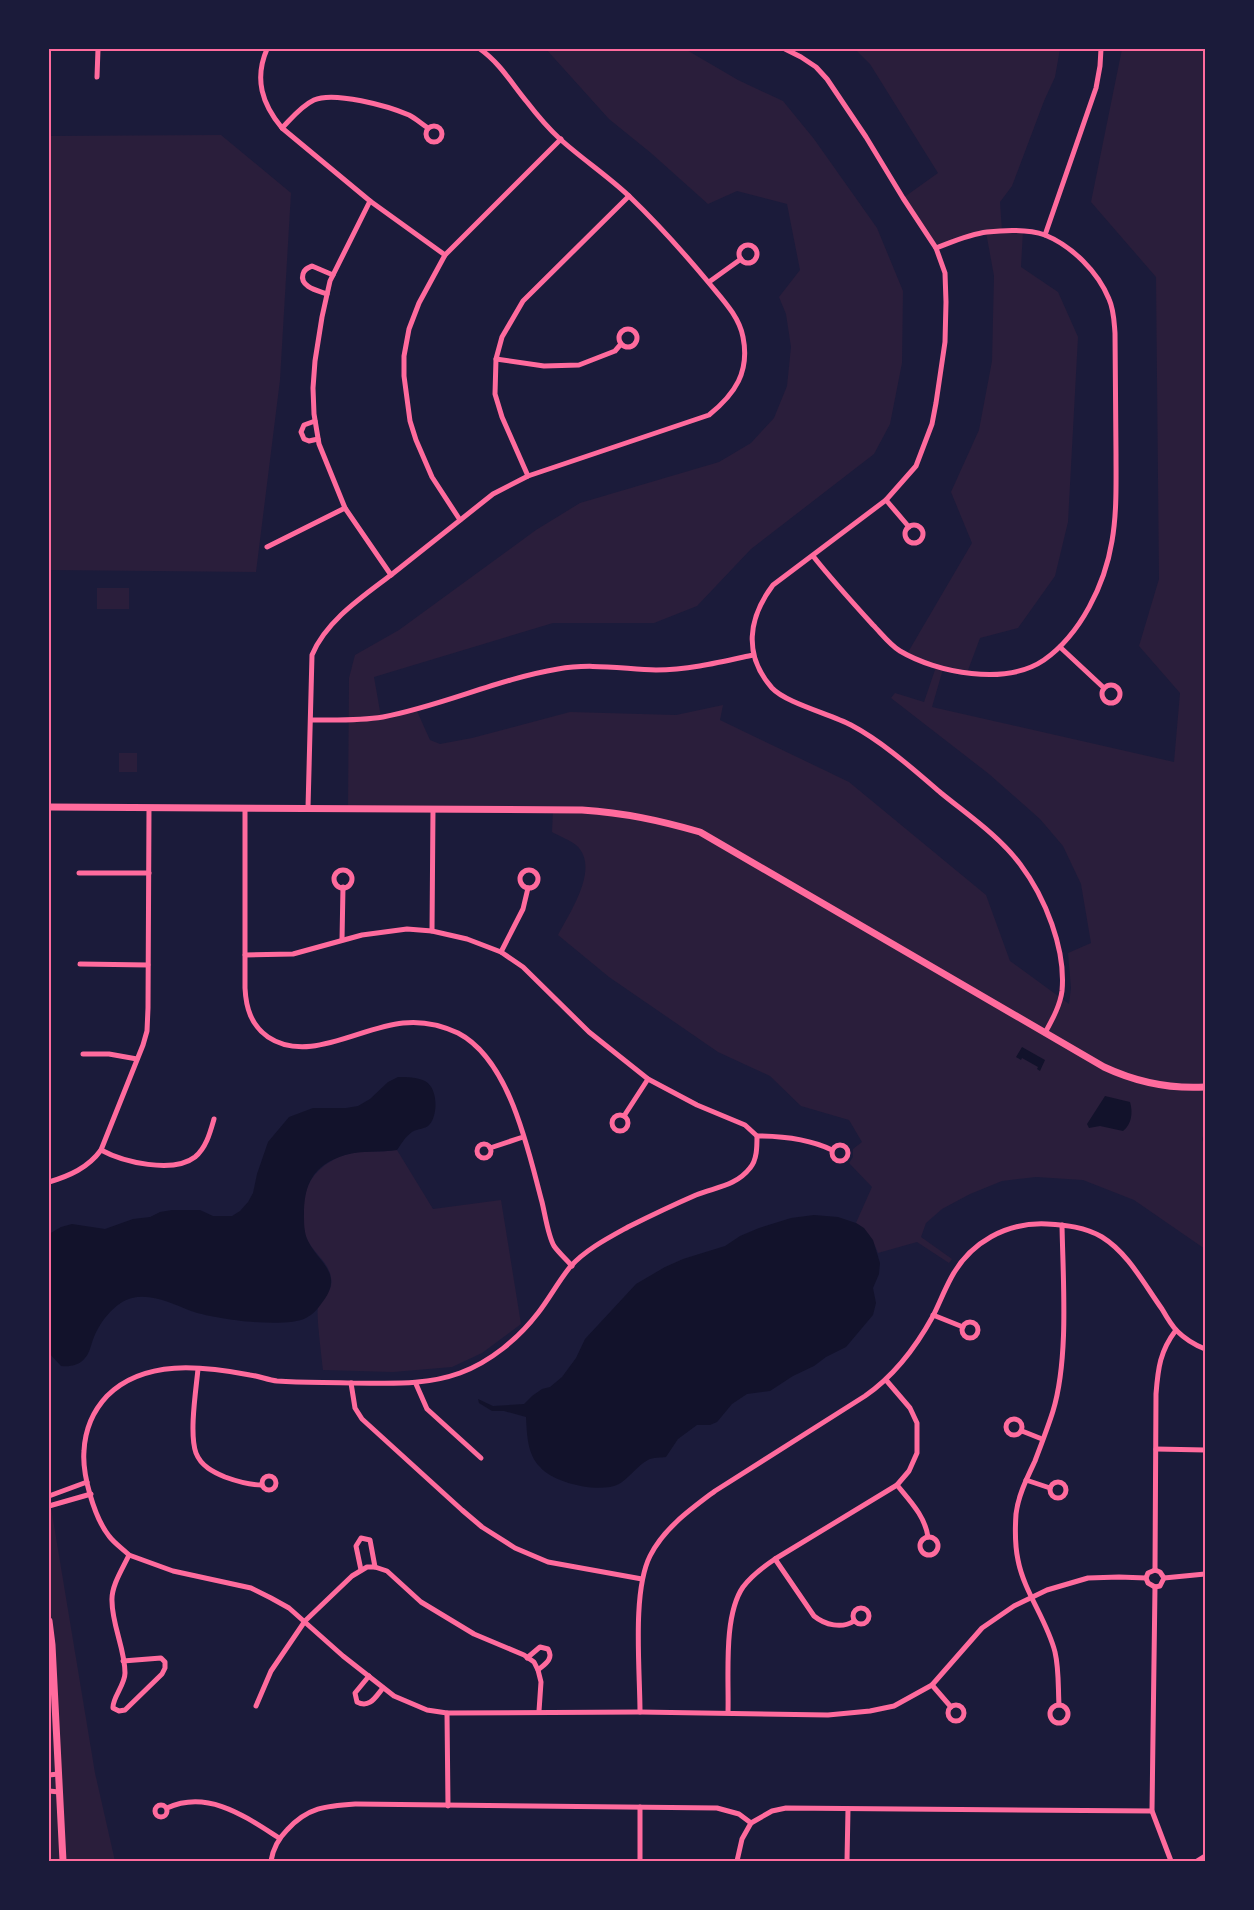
<svg xmlns="http://www.w3.org/2000/svg" width="1254" height="1910" viewBox="0 0 1254 1910" font-family="'Roboto Condensed',sans-serif">
	<style>
		.green { fill: #2a1e3b }
		.water { fill: #12122b }
		.lines { fill: none; stroke-linecap: round; stroke-linejoin: round }
		.minor { stroke: #ff6b9d; stroke-width: 5 }
		.secondary { stroke: #ff6b9d; stroke-width: 7 }
		.neatline { fill: none; stroke: #ff6b9d; stroke-width: 2 }
	</style>
	<rect width="100%" height="100%" fill="#1b1b3a"/>
	<g class="green">
		<path d="M 546,49 L 685,49 L 738,80 L 783,101 L 814,139 L 877,228 L 903,291 L 902,363 L 890,424 L 874,454 L 751,549 L 697,606 L 654,623 L 553,623 L 374,677 L 381,717 L 416,709 L 430,740 L 440,744 L 472,738 L 570,712 L 676,715 L 723,705 L 720,720 L 849,782 L 986,895 L 1010,961 L 1069,1004 L 1071,988 L 1068,953 L 1091,943 L 1081,884 L 1063,846 L 1040,819 L 989,774 L 891,698 L 895,693 L 924,702 L 936,667 L 907,654 L 972,543 L 951,492 L 979,430 L 992,361 L 994,276 L 986,232 L 936,248 L 903,198 L 938,173 L 870,64 L 855,49 L 1060,49 L 1055,77 L 1044,101 L 1012,186 L 1000,202 L 1002,231 L 1023,231 L 1021,267 L 1058,292 L 1078,337 L 1068,522 L 1055,576 L 1018,628 L 980,638 L 967,673 L 943,669 L 932,707 L 1174,762 L 1180,693 L 1139,646 L 1159,579 L 1156,277 L 1091,202 L 1122,49 L 1205,49 L 1205,1131 L 1202,1139 L 1205,1147 L 1205,1249 L 1134,1200 L 1083,1180 L 1036,1177 L 1002,1181 L 970,1194 L 942,1209 L 926,1223 L 921,1237 L 952,1259 L 949,1263 L 917,1242 L 878,1253 C 873,1240 868,1230 856,1223 L 872,1187 L 849,1163 L 853,1157 L 853,1149 L 862,1142 L 849,1120 L 801,1106 L 770,1076 L 718,1052 L 609,977 L 558,935 C 570,912 601,867 576,845 C 570,840 559,836 552,832 L 553,810 L 348,809 L 349,678 L 355,655 L 399,630 L 536,530 L 580,503 L 719,462 L 751,443 L 774,418 L 787,386 L 791,347 L 786,314 L 779,297 L 800,270 L 787,204 L 737,191 L 708,204 L 651,153 L 609,119 Z"/>
		<polygon points="221,135 291,193 280,380 256,572 49,570 49,136"/>
		<rect x="97" y="588" width="32" height="21"/>
		<rect x="119" y="753" width="18" height="19"/>
		<path d="M 397,1150 L 433,1209 L 501,1200 L 521,1324 L 482,1353 L 452,1367 L 393,1372 L 323,1370 C 322,1359 316,1315 318,1308 C 321,1297 334,1292 331,1278 C 329,1262 313,1253 307,1239 C 302,1229 304,1216 304,1205 C 304,1175 331,1155 359,1152 C 372,1151 385,1152 397,1150 Z"/>
		<polygon points="49,1495 95,1773 115,1861 49,1861"/>
	</g>
	<g class="water">
		<polygon points="1022,1047 1045,1060 1040,1071 1037,1069 1038,1067 1022,1058 1021,1060 1016,1057"/>
		<path d="M 398,1077 C 406,1077 417,1077 425,1081 C 438,1088 438,1114 430,1124 C 425,1130 418,1128 412,1132 C 406,1136 401,1144 397,1150 C 380,1153 362,1150 345,1155 C 313,1165 304,1184 304,1215 C 304,1223 304,1233 308,1241 C 319,1263 343,1273 324,1300 C 319,1307 314,1314 306,1318 C 285,1329 213,1319 191,1311 C 173,1304 152,1293 132,1298 C 115,1302 100,1322 94,1337 C 91,1344 90,1353 85,1358 C 80,1365 70,1367 61,1366 L 49,1353 L 49,1234 L 61,1227 L 72,1224 L 105,1229 L 133,1219 L 150,1217 L 160,1212 L 172,1210 L 200,1210 L 213,1216 L 232,1216 L 240,1211 L 248,1202 L 253,1193 L 257,1174 L 268,1142 L 289,1117 L 313,1108 L 346,1108 L 358,1106 L 370,1099 L 388,1082 Z"/>
		<path d="M 1105,1096 L 1130,1102 C 1133,1112 1132,1124 1123,1131 L 1100,1126 L 1089,1128 L 1087,1124 Z"/>
		<path d="M 814,1215 L 838,1217 L 856,1223 L 864,1228 L 873,1240 L 880,1263 L 879,1274 L 873,1288 L 876,1303 L 873,1315 L 846,1347 L 826,1357 L 814,1366 L 793,1376 L 770,1391 L 747,1394 L 732,1404 L 717,1422 L 710,1425 L 697,1425 L 678,1439 L 666,1457 C 661,1458 653,1457 648,1460 C 638,1465 627,1480 619,1484 C 600,1494 553,1483 540,1467 C 527,1454 527,1434 526,1417 L 504,1411 L 492,1411 L 479,1403 L 478,1399 L 493,1406 L 524,1404 L 532,1396 L 542,1389 L 550,1387 L 562,1377 L 576,1358 L 585,1339 L 636,1284 L 665,1267 L 683,1259 L 725,1246 L 740,1236 L 759,1228 L 791,1218 Z"/>
	</g>
	<g class="lines">
		<g class="minor">
			<path d="M 267,49 C 254,79 262,104 282,128 L 370,201 L 445,255"/>
			<path d="M 785,49 L 801,57 L 816,67 L 827,79 L 866,137 L 903,198 L 936,248 L 945,273 L 946,302 L 945,342 L 936,403 L 932,424 L 916,466 L 886,500 L 773,585 C 748,618 743,655 772,688 C 786,703 830,714 851,725 C 883,742 913,769 941,793 C 968,815 999,836 1020,864 C 1045,897 1066,949 1062,991 C 1060,1006 1052,1020 1045,1033"/>
			<polyline points="97,77 98,49"/>
			<circle cx="434" cy="134" r="8"/>
			<path d="M 282,128 C 291,119 301,106 314,100 C 334,91 388,106 409,115 C 415,118 422,124 428,128"/>
			<polyline points="1045,235 1096,88 1100,66 1101,49"/>
			<circle cx="748" cy="254" r="9"/>
			<polyline points="709,282 741,259"/>
			<path d="M 327,294 C 319,291 299,287 303,274 C 304,269 308,268 312,266 L 333,275"/>
			<circle cx="628" cy="338" r="9"/>
			<polyline points="496,359 544,366 579,365 615,351 621,344"/>
			<polyline points="315,421 304,425 301,432 304,439 309,441 318,439"/>
			<polyline points="528,476 502,417 495,394 496,359 502,337 523,301 629,196"/>
			<polyline points="886,500 909,527"/>
			<polyline points="460,520 432,477 416,440 410,421 404,376 404,356 409,329 419,303 445,255 561,139"/>
			<circle cx="914" cy="534" r="9"/>
			<polyline points="267,547 345,508"/>
			<path d="M 813,556 C 832,580 852,602 873,625 C 881,633 890,645 900,651 C 937,673 1006,686 1044,660 C 1081,634 1105,584 1112,541 C 1117,512 1116,483 1116,454 C 1116,414 1115,373 1115,333 C 1114,321 1114,310 1109,299 C 1098,272 1072,246 1045,235 C 1028,229 1005,230 987,232 C 970,234 952,242 936,248"/>
			<path d="M 391,575 L 493,494 L 528,476 L 709,415 C 735,394 750,372 743,337 C 739,316 722,299 709,283 C 684,253 658,224 630,197 C 608,176 582,159 560,139 C 548,128 537,115 527,102 C 512,84 500,63 480,49"/>
			<polyline points="1060,647 1104,688"/>
			<circle cx="1111" cy="694" r="9"/>
			<path d="M 311,720 C 335,720 359,721 383,717 C 442,706 498,679 558,669 C 590,663 624,669 656,670 C 689,670 721,662 753,655"/>
			<path d="M 245,808 L 245,988 C 246,1008 251,1025 268,1037 C 308,1064 360,1027 403,1023 C 421,1021 441,1025 458,1033 C 510,1060 528,1150 542,1202 C 545,1214 548,1236 554,1246 C 559,1253 566,1259 572,1266"/>
			<path d="M 308,808 L 312,655 C 326,621 362,597 391,575 L 345,508 L 319,444 L 314,414 L 313,388 L 315,361 L 322,317 L 330,281 L 370,201"/>
			<circle cx="529" cy="879" r="9"/>
			<circle cx="343" cy="879" r="9"/>
			<polyline points="79,873 149,873"/>
			<polyline points="432,931 433,809"/>
			<polyline points="342,940 343,887"/>
			<polyline points="501,952 523,909 528,888"/>
			<path d="M 245,955 L 293,954 L 362,935 L 407,929 L 432,931 L 467,939 L 501,952 L 523,967 L 589,1032 L 648,1079 L 697,1105 L 745,1125 L 757,1136 C 783,1136 809,1139 832,1150"/>
			<polyline points="80,964 148,965"/>
			<polyline points="83,1054 109,1054 137,1059"/>
			<circle cx="620" cy="1123" r="8"/>
			<polyline points="624,1116 648,1079"/>
			<circle cx="484" cy="1151" r="7"/>
			<circle cx="840" cy="1153" r="8"/>
			<polyline points="490,1148 523,1137"/>
			<path d="M 101,1150 C 123,1162 173,1174 195,1157 C 206,1148 210,1133 214,1119"/>
			<path d="M 49,1182 C 69,1176 88,1168 101,1150 L 143,1045 L 147,1031 L 148,1008 L 149,808"/>
			<polyline points="933,1315 963,1327"/>
			<circle cx="970" cy="1330" r="8"/>
			<path d="M 198,1369 C 196,1390 189,1434 196,1453 C 201,1466 213,1472 225,1477 C 236,1481 251,1485 262,1485"/>
			<polyline points="351,1383 355,1408 362,1419 462,1510 482,1527 515,1548 548,1562 642,1579"/>
			<polyline points="416,1384 427,1409 481,1458"/>
			<circle cx="1014" cy="1427" r="8"/>
			<polyline points="1022,1431 1042,1439"/>
			<polyline points="1156,1449 1205,1450"/>
			<circle cx="269" cy="1483" r="7"/>
			<polyline points="1026,1480 1050,1488"/>
			<circle cx="1058" cy="1490" r="8"/>
			<path d="M 897,1485 C 910,1501 925,1516 928,1537"/>
			<polyline points="49,1496 87,1482"/>
			<polyline points="49,1506 91,1494"/>
			<circle cx="929" cy="1546" r="9"/>
			<polyline points="129,1555 173,1571 251,1588 271,1598 289,1608 343,1656 394,1696 427,1710 447,1713 640,1712 828,1715 870,1711 894,1706 932,1685 982,1628 1014,1606 1047,1590 1088,1578 1119,1577 1146,1578"/>
			<path d="M 775,1559 L 814,1616 C 825,1625 842,1629 854,1621"/>
			<polyline points="361,1570 356,1546 361,1538 370,1540 375,1567"/>
			<path d="M 1155,1570 L 1156,1394 C 1158,1368 1160,1351 1176,1330"/>
			<polyline points="1164,1578 1205,1574"/>
			<polyline points="1155,1587 1152,1811 1171,1861"/>
			<polyline points="1155,1587 1160,1586 1164,1578 1160,1572 1155,1570"/>
			<polyline points="1155,1587 1148,1583 1146,1578 1148,1573 1155,1570"/>
			<circle cx="861" cy="1616" r="8"/>
			<path d="M 527,1658 L 540,1647 L 548,1649 C 554,1659 545,1664 538,1670"/>
			<path d="M 123,1661 L 161,1658 L 165,1662 L 165,1668 L 162,1674 L 125,1710 L 119,1711 L 113,1708 C 112,1698 125,1685 125,1673 C 125,1649 112,1625 112,1601 C 111,1586 123,1568 129,1555 C 123,1549 114,1543 109,1536 C 94,1517 82,1474 84,1451 C 85,1430 92,1412 107,1396 C 144,1359 202,1366 250,1375 C 259,1376 268,1380 277,1381 C 303,1383 328,1382 353,1383 C 390,1383 424,1386 460,1373 C 490,1362 518,1339 538,1313 C 549,1299 558,1282 570,1267 C 585,1250 608,1238 628,1227 C 650,1216 673,1205 696,1195 C 716,1187 736,1186 750,1168 C 757,1160 757,1147 757,1136"/>
			<path d="M 369,1676 L 355,1693 L 357,1702 C 370,1709 376,1696 383,1688"/>
			<polyline points="932,1685 951,1707"/>
			<circle cx="956" cy="1713" r="8"/>
			<circle cx="1059" cy="1714" r="9"/>
			<path d="M 1059,1705 C 1058,1687 1059,1669 1055,1652 C 1047,1620 1024,1592 1018,1560 C 1015,1546 1015,1529 1016,1514 C 1018,1496 1027,1478 1035,1461 C 1041,1445 1048,1427 1053,1411 C 1069,1358 1063,1281 1062,1225"/>
			<polyline points="256,1706 271,1671 305,1621 352,1576 367,1567 375,1567 387,1571 421,1602 474,1634 524,1655 534,1662 538,1670 541,1682 539,1711"/>
			<path d="M 640,1712 C 640,1670 632,1592 650,1556 C 664,1528 691,1509 715,1491 L 865,1396 C 894,1376 916,1347 933,1316 C 939,1304 944,1291 951,1278 C 970,1242 1007,1222 1047,1224 C 1066,1225 1085,1227 1102,1237 C 1128,1253 1144,1284 1162,1309 C 1166,1316 1171,1325 1177,1331 C 1185,1339 1195,1345 1205,1349"/>
			<path d="M 728,1712 C 729,1677 723,1616 743,1587 C 752,1575 763,1567 775,1559 L 897,1485 L 909,1471 L 917,1453 L 917,1423 L 910,1408 L 886,1380"/>
			<polyline points="447,1713 448,1806"/>
			<polyline points="49,1775 58,1774"/>
			<polyline points="49,1791 59,1792"/>
			<circle cx="161" cy="1811" r="6"/>
			<polyline points="640,1807 640,1861"/>
			<path d="M 167,1808 C 208,1789 246,1817 279,1838"/>
			<path d="M 271,1861 C 273,1849 279,1838 287,1830 C 308,1807 326,1806 356,1804 L 717,1808 L 739,1814 L 751,1823 L 772,1811 L 786,1808 L 1152,1811"/>
			<polyline points="737,1861 742,1839 751,1823"/>
			<polyline points="847,1861 848,1809"/>
			<polyline points="1197,1861 1205,1856"/>
		</g>
		<g class="secondary">
			<path d="M 49,807 L 582,810 C 625,813 658,820 700,832 L 1104,1067 C 1136,1082 1170,1089 1205,1087"/>
			<polyline points="49,1621 52,1645 63,1861"/>
		</g>
	</g>
	<rect width="1254" height="1910" fill="none" stroke="#1b1b3a" stroke-width="100"/>
	<rect x="50" y="50" width="1154" height="1810" class="neatline"/>
</svg>
